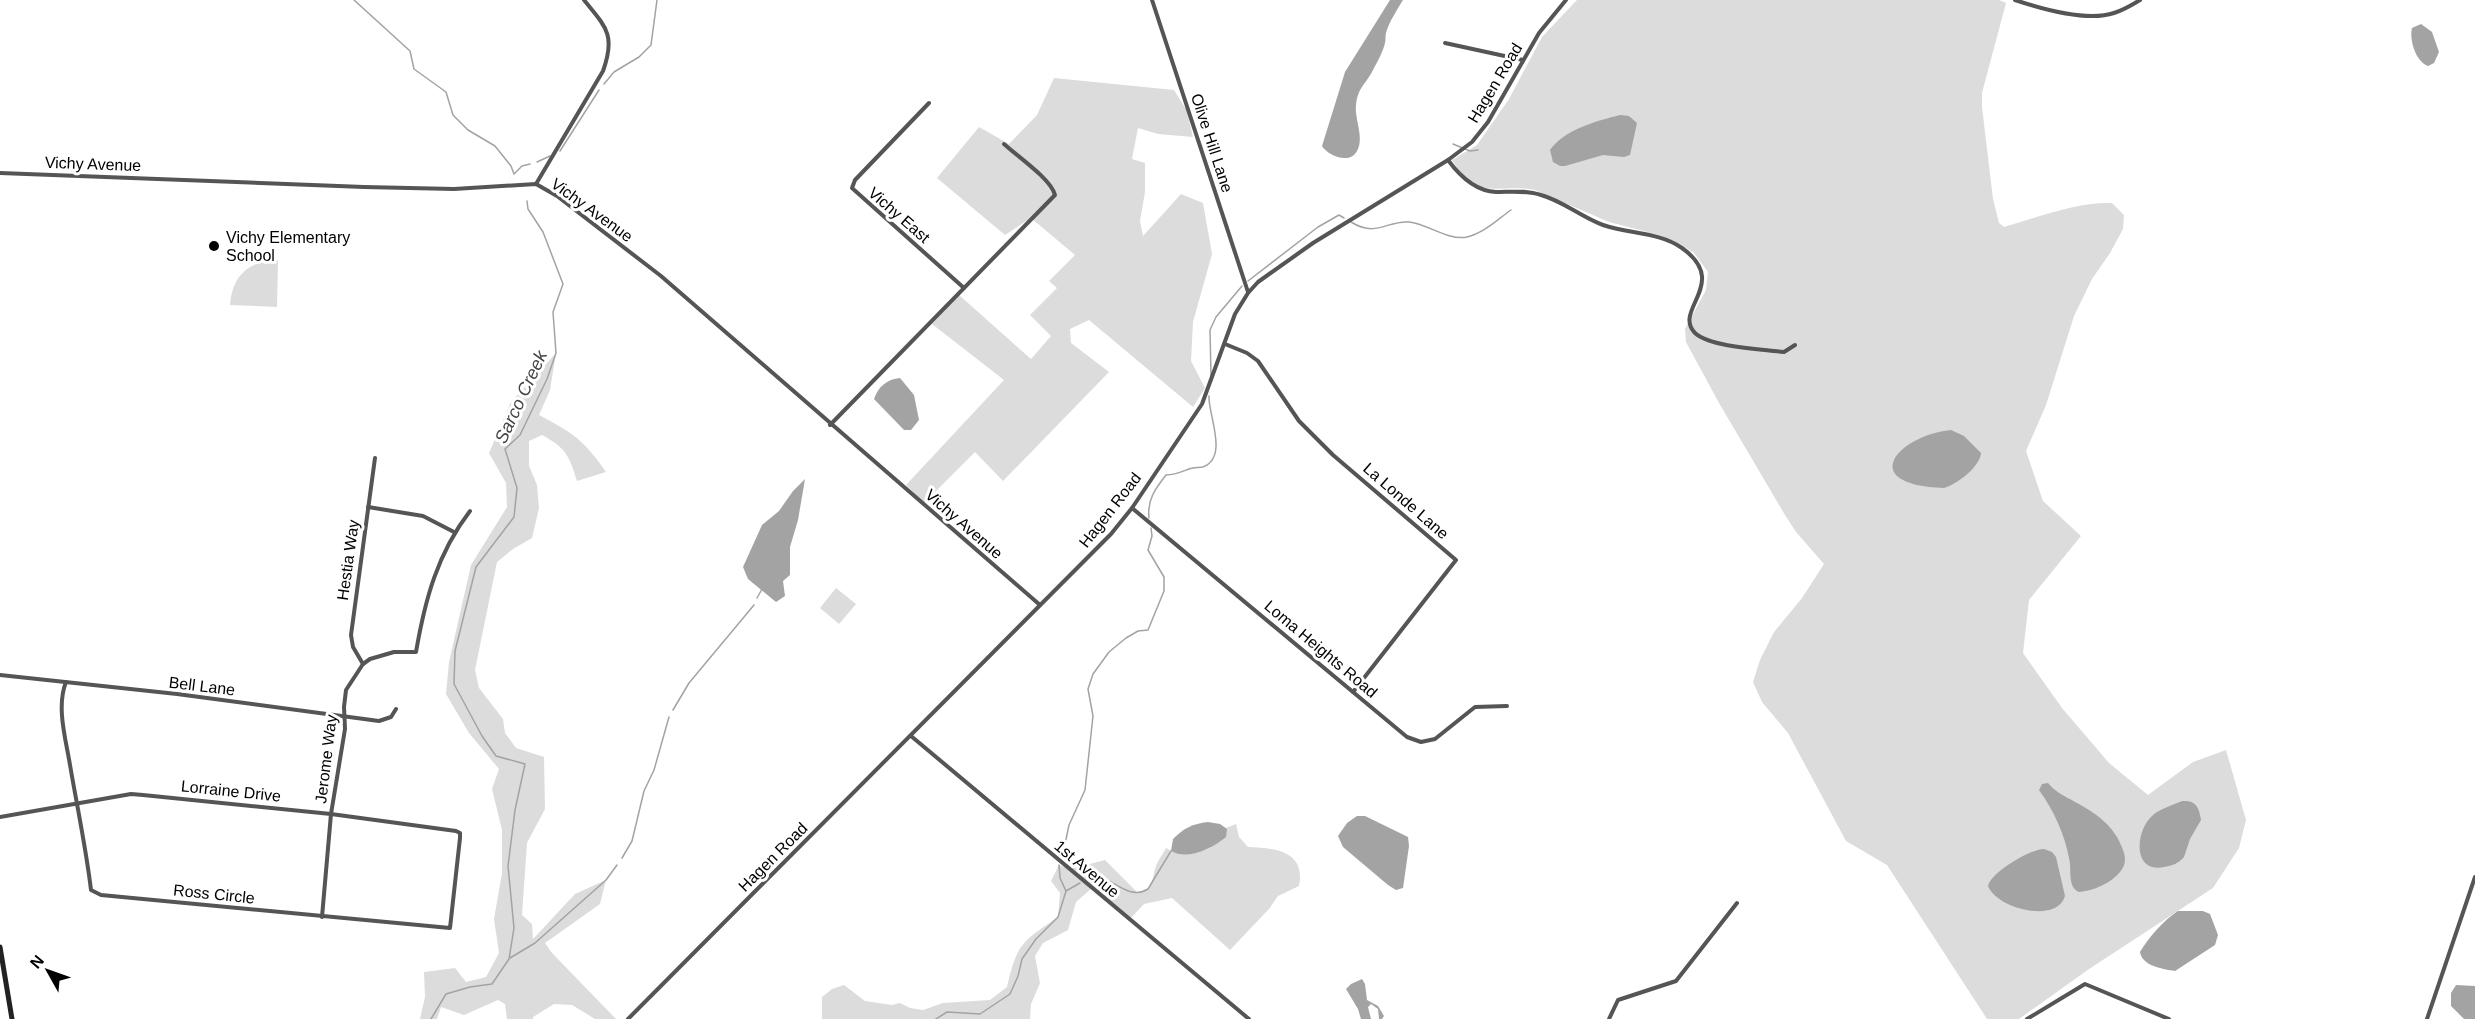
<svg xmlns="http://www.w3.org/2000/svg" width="2475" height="1019" viewBox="0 0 2475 1019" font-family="Arial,sans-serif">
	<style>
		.green { fill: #dcdcdc }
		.water { fill: #a3a3a3 }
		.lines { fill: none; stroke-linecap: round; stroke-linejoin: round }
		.stream { stroke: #a3a3a3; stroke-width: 1.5 }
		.street { stroke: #555; stroke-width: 4 }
		.secondary { stroke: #222; stroke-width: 5 }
		.poi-dot { fill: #000; stroke: #fff; stroke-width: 2 }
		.labels { text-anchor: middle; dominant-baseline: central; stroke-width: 6; stroke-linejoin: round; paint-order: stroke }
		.street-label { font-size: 16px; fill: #000; stroke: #fff }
		.poi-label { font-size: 16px; fill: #000; stroke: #fff; text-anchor: start }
		.water-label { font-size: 18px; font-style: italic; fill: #444; stroke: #fff }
	</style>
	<rect width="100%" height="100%" fill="#fff"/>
	<g class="green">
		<path d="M 1577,0 L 1999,0 L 2006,3 L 1982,93 L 1982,107 L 1993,199 L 1999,223 L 2004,227 C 2039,217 2076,202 2112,203 L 2124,215 L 2123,229 L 2110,253 L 2092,279 L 2074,316 L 2046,405 L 2026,451 L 2043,501 L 2081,536 L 2029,600 L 2023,653 L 2062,708 L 2109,763 L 2148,795 L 2193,762 L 2226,750 L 2246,820 L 2239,848 L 2213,888 L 2089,969 L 2019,1019 L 1987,1019 L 1887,865 L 1846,841 L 1788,733 L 1762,702 L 1753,682 L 1760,660 L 1774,632 L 1802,598 L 1824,564 L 1796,532 L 1785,515 L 1719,403 L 1686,342 L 1685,329 L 1706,290 L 1708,272 L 1694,253 L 1680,244 L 1659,235 L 1609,222 L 1535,190 C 1497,183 1479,203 1452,160 L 1477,145 L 1509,99 L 1542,37 Z"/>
		<polygon points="1054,78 1174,90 1187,111 1193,137 1158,134 1138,128 1132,159 1145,163 1145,192 1140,221 1143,236 1181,194 1203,203 1212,254 1193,322 1191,361 1205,388 1193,407 1089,320 1070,329 1071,343 1109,372 1003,481 975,452 924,503 906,485 1004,380 932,324 959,295 1031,359 1051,336 1030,315 1057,288 1049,281 1075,255 1031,218 1005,235 937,178 979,127 1009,144 1037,115"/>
		<path d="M 268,260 L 278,260 L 277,307 L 230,305 C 232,280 243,266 268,260 Z"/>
		<path d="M 556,353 L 550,390 L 539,415 C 573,433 584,440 606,472 L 577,481 C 569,455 566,448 542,435 L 529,441 L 529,466 L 537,485 L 539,508 L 532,538 L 513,549 L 497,562 L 475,670 L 479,688 L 503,719 L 505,733 L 516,748 L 544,757 L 545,809 L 527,843 L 522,915 L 532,924 L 533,939 L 575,894 L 606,880 L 600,904 L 545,943 L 552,953 L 616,1019 L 595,1019 L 572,1005 L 554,1004 L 533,1017 L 533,1019 L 507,1019 L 505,1004 L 498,1000 L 464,1015 L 441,1007 L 437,1019 L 420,1019 L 425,997 L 424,972 L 455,968 L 466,982 L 486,977 L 499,953 L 494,919 L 502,873 L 502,830 L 492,789 L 499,769 L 469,733 L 446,694 L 449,662 L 471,565 L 507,507 L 506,483 L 489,453 L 511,402 Z"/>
		<polygon points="836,588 856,604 839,624 820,608"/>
		<path d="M 1236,824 L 1239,837 L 1248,847 C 1275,848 1306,851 1299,886 L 1278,896 L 1269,909 L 1230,950 L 1172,898 L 1144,904 L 1129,920 L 1092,888 L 1076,902 L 1068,930 L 1043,943 L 1035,956 L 1040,983 L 1031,1004 L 1030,1019 L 822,1019 L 822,997 L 832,989 L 844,985 L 865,1001 L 892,1005 L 900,1003 L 910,1008 L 923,1010 L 943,1003 L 990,1000 L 1007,987 C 1017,943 1022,942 1058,917 L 1060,893 L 1051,881 L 1059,865 L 1070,869 L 1105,860 L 1137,892 C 1153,893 1152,877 1156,866 C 1158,860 1163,854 1166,848 C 1172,851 1176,855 1184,854 C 1198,854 1227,844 1226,828 Z"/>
	</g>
	<g class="water">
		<path d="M 1390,0 L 1403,0 C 1397,10 1389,22 1386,33 C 1385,36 1386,40 1385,43 C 1383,52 1376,64 1372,72 C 1364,86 1358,88 1356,105 C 1354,120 1367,142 1354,155 C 1344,163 1327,154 1322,146 L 1345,72 Z"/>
		<path d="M 2421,24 L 2432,32 L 2439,52 L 2434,63 L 2428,66 C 2416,62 2409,40 2412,28 Z"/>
		<path d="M 1620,115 L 1629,116 L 1637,123 L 1630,155 L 1624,157 L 1603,155 L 1565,166 L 1560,166 L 1553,162 L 1550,150 C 1565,129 1597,121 1620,115 Z"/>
		<path d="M 900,378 L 914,395 L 919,420 L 911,430 L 904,430 L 874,399 C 878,387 887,379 900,378 Z"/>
		<path d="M 1951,430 L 1964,436 L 1981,453 C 1980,467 1957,484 1944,488 C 1856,485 1896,436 1951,430 Z"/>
		<polygon points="805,479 798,520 790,547 790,575 783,581 785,596 776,602 748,579 743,567 762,525 779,511 793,491"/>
		<path d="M 2048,783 C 2056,793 2065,796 2075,802 C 2096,813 2115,826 2123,850 C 2126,858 2126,865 2120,872 C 2111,883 2093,891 2079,892 C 2067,887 2072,869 2069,858 C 2065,835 2053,809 2039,790 L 2042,784 Z"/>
		<path d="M 2182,801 C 2196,800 2199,807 2201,820 L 2190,839 L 2184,857 C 2179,863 2172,866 2164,867 C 2132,874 2135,830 2153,815 C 2160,809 2173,805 2182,801 Z"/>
		<polygon points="1357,816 1365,816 1408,837 1409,846 1403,888 1396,890 1388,885 1343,847 1338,836 1347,823"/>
		<path d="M 1208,822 L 1220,824 L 1227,829 L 1226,837 C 1213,848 1187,861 1171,851 L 1173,839 C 1184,828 1192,824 1208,822 Z"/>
		<path d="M 2044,849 L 2052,852 L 2056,857 L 2065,896 C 2057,924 1997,909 1988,886 C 1990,873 2030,849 2044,849 Z"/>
		<path d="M 2178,911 L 2203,911 L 2210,914 L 2218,935 L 2215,945 L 2175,971 C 2163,969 2142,966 2140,952 C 2149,937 2164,920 2178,911 Z"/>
		<polygon points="1362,979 1365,984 1367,1000 1378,1006 1384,1016 1382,1019 1379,1019 1378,1009 1371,1004 1368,1007 1371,1019 1361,1019 1358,1009 1346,989 1351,984"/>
		<polygon points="2456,985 2475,986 2475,1019 2464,1019 2451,1006 2451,993"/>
	</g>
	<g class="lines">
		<g class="stream">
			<polyline points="354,0 410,51 414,69 446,92 453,115 468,130 495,146 511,166 514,174 522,166 530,164"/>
			<polyline points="604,84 614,72 639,57 651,45 657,0"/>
			<polyline points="1453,144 1470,151 1478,150"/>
			<polyline points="560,151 599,90"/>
			<polyline points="537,162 550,156"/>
			<path d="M 1351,222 C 1377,238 1387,220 1409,222 C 1428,224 1448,241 1467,237 C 1484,233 1498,219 1511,210"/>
			<polyline points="1248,281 1318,227 1339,215 1344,218"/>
			<polyline points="1211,376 1210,330 1216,317 1242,286"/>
			<path d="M 1149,518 C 1147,500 1155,489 1166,475 C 1175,475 1181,472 1189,469 C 1194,467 1199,468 1203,467 C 1229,457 1208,415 1209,396"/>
			<polyline points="757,598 762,589"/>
			<polyline points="673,710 689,683 754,605"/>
			<polyline points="622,858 632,841 644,791 654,770 669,717"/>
			<polyline points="1062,858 1069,825 1085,790 1093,716 1088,689 1093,674 1109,652 1126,638 1138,631 1148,630 1164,591 1164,577 1148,550 1152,536 1151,528"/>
			<polyline points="1059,865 1060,878 1066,891"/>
			<path d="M 1087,879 L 1094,875 C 1113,878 1129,901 1148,889 L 1171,851"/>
			<polyline points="510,958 535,943 606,880 617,865"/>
			<polyline points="431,1019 446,994 470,987 492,984 509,959 514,928 508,866 515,810 525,764 496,756 482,736 454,684 455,651 476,567 514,517 517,488 505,449 520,435 547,379 556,353 553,312 563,284 543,232 528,209 527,201"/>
			<polyline points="936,1019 947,1012 980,1014 1010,994 1018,976 1022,959 1036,939 1058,917 1066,891 1080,883"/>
		</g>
		<g class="street">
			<polyline points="1152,0 1248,292"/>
			<path d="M 2015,0 C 2042,9 2087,22 2114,13 C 2123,10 2132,5 2140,0"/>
			<polyline points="1445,43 1523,60"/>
			<polyline points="929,103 855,180 852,188 964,288"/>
			<path d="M 1448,160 C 1459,175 1475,191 1496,192 C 1511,192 1526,190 1541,195 C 1563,201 1581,217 1603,225 C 1629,234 1659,232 1682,248 C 1731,283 1672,310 1695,333 C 1709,346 1755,349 1774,351 L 1784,352 L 1795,345"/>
			<polyline points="0,173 364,187 454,189 536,184 557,196 661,276 1040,605"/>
			<path d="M 536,184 L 603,71 C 616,35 606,27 584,0"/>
			<polyline points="1225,344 1247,353 1258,361 1299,421 1333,455 1456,560 1353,692"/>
			<path d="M 830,425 L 1055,195 C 1051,179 1017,156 1004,144"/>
			<polyline points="368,507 423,516 454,532"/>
			<polyline points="1132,508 1407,737 1421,742 1435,739 1475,707 1507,706"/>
			<polyline points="363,664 353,647 351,635 375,458"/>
			<polyline points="0,675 177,694 379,721 391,717 396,709"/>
			<polyline points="911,736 1249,1019"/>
			<path d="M 0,817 L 131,794 L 143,795 L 331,814 L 456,831 L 460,833 L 460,838 L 450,928 L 101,895 L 91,890 C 86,848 77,806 70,765 C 66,740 56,707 66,682"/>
			<path d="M 322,917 L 331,814 L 345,729 L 344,707 L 346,690 L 363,664 L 370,659 L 394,652 L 416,652 C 425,600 437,554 470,511"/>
			<polyline points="628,1019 1111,534 1132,508 1202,404 1235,314 1248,293 1258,282 1313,243 1448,160 1472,142 1488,122 1539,33 1566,0"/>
			<polyline points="1609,1019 1618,1000 1676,981 1737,903"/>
			<polyline points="2027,1019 2085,984 2169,1019"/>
			<polyline points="2427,1019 2475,877"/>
		</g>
		<polyline class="secondary" points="0,947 12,1019"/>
	</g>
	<circle class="poi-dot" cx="214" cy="246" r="6"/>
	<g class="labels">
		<g class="street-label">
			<text transform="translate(1495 83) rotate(-59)">Hagen Road</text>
			<text transform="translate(1212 143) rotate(72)">Olive Hill Lane</text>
			<text transform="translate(93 164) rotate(2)">Vichy Avenue</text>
			<text transform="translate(592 210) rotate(36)">Vichy Avenue</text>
			<text transform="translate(899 215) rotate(41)">Vichy East</text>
			<text transform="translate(1406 501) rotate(41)">La Londe Lane</text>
			<text transform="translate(1110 510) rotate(-52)">Hagen Road</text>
			<text transform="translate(964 524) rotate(41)">Vichy Avenue</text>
			<text transform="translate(348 560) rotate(-82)">Hestia Way</text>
			<text transform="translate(1321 649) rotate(40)">Loma Heights Road</text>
			<text transform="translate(202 686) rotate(7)">Bell Lane</text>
			<text transform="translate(326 759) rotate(-83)">Jerome Way</text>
			<text transform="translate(231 791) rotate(6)">Lorraine Drive</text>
			<text transform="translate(773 857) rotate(-45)">Hagen Road</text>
			<text transform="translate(1087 869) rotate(40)">1st Avenue</text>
			<text transform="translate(214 894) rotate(6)">Ross Circle</text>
		</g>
		<g class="poi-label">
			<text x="226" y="237">Vichy Elementary<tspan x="226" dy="18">School</tspan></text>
		</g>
		<g class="water-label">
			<text transform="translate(521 397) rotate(-65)">Sarco Creek</text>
		</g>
	</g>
	<g transform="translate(48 971) rotate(310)" stroke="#ffffff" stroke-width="4.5" paint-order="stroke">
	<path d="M0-4.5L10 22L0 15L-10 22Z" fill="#000000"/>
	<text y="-9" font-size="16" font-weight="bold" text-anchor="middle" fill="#000000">N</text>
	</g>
</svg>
